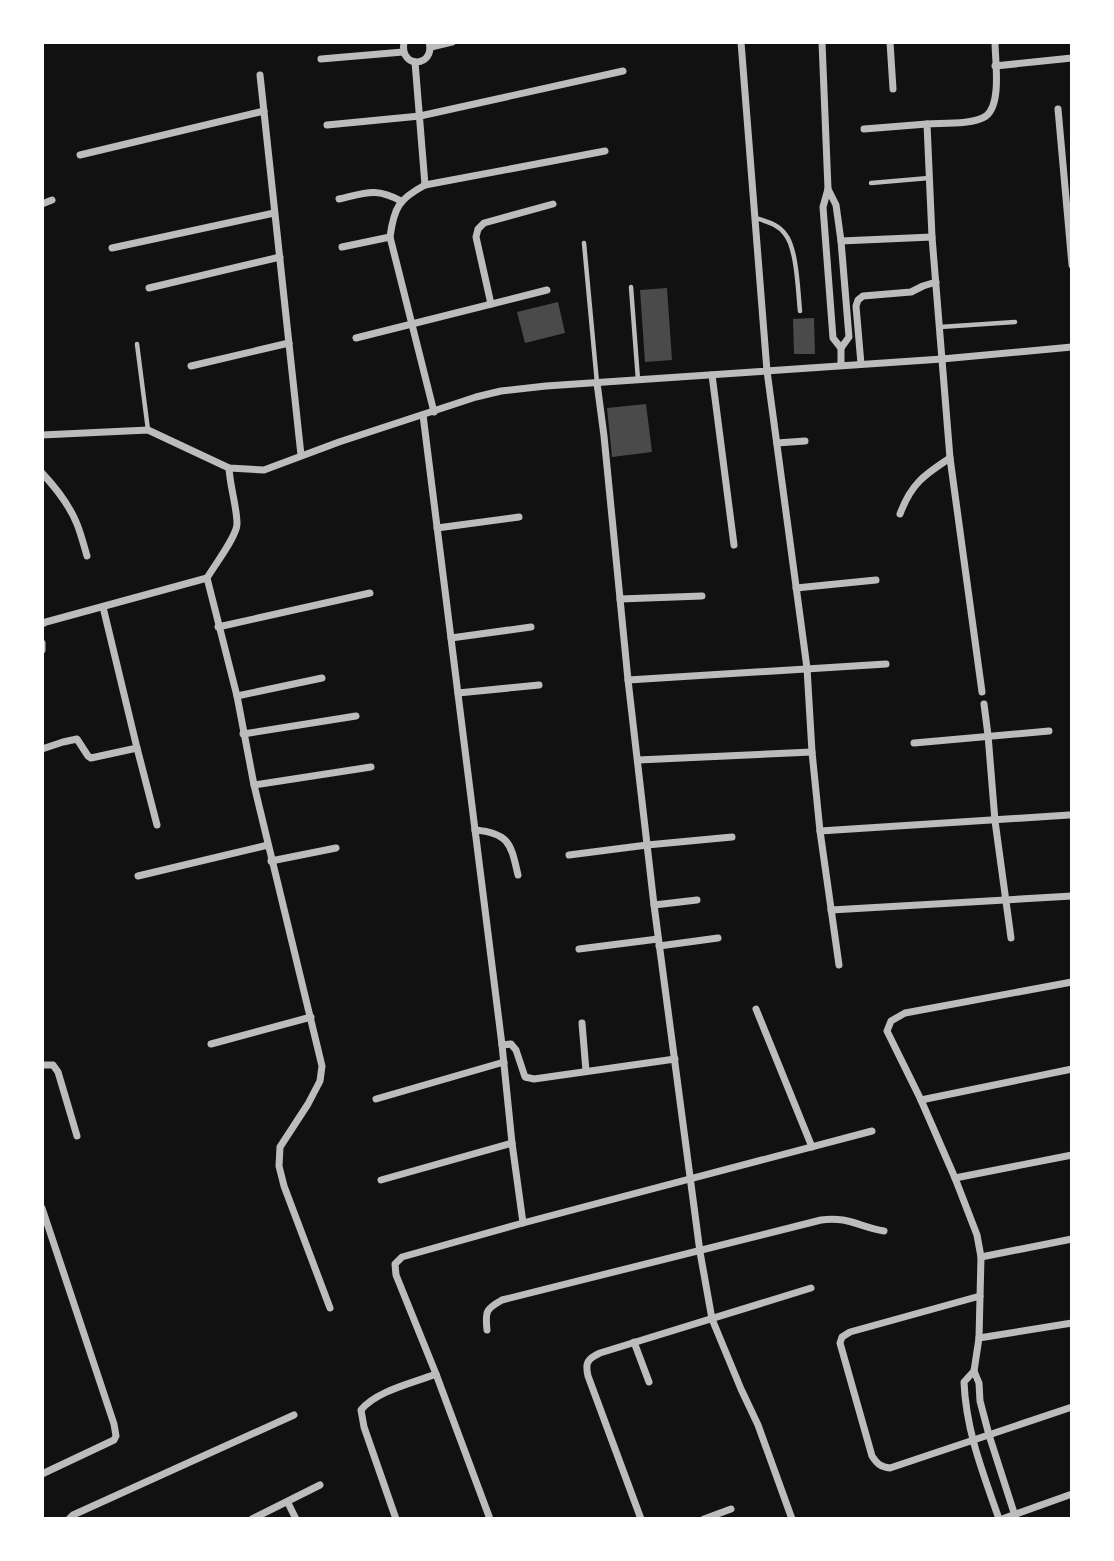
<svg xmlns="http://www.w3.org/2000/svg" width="1114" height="1561" viewBox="0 0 1114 1561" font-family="'Fira Sans Condensed',sans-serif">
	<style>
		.building { fill: #4a4a4a }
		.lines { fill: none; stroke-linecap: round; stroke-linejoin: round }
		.service { stroke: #bcbcbc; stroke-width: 4.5 }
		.minor { stroke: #bcbcbc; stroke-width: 7 }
	</style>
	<rect width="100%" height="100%" fill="#111"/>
	<g class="building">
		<polygon points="667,288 672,360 645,362 640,290"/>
		<polygon points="558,302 565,333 525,343 517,312"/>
		<polygon points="814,318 815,354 794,354 793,319"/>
		<polygon points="646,404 652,452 612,457 607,408"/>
	</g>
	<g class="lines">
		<g class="service">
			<polyline points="871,183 929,178"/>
			<path d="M 756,218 C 767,222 778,224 785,234 C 797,248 798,292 800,311"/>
			<polyline points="584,243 597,383"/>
			<polyline points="631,287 638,380"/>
			<polyline points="940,327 1015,322"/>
			<polyline points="137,344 148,430"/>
		</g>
		<g class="minor">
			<path d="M 404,42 C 399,70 436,67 429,42"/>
			<polyline points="741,42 767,371 807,668 812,752 820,831 839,965"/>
			<polyline points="822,42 828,189 823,207 833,338 841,348"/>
			<polyline points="890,42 893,89"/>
			<polyline points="431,47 452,42"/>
			<polyline points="321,59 403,52"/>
			<polyline points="415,62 425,185"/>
			<polyline points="995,66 1072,58"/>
			<polyline points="260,75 301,455"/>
			<polyline points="1058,109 1072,265"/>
			<polyline points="327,125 420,116 623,71"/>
			<polyline points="864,129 927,124"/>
			<polyline points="80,155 264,111"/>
			<polyline points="828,189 836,205 841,241 849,337 841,348 841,365"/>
			<path d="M 339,199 C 365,193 376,187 401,201"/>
			<polyline points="42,204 52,200"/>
			<path d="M 390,237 C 394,207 399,199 425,185 L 605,151"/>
			<polyline points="841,241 932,237"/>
			<polyline points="342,247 390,237 434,412"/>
			<polyline points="112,248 274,213"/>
			<polyline points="149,288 280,257"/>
			<polyline points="491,304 476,237 478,229 484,223 553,204"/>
			<polyline points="356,338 547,290"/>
			<polyline points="861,364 856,306 858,300 863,296 911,292 923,286 936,282"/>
			<polyline points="191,366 289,343"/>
			<polyline points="712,375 734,545"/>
			<polyline points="597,383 604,436 628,680 654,905 700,1252 712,1319 741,1389 758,1425 792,1519"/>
			<polyline points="423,415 502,1045 512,1143 523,1223"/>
			<polyline points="42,435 148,430 229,468 264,470 339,442 476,397 501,391 546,386 942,359 1072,347"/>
			<polyline points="777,443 805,441"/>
			<path d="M 229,468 C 230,487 237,507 237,524 C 237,536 214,566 207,578 L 237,696 L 254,785 L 322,1066 L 320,1081 L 308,1104 L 280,1147 L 279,1166 L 284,1186 L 330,1308"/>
			<path d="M 42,473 C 56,488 69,504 77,524 C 81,534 84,546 87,556"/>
			<path d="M 900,514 C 911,484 924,475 950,458"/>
			<polyline points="437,528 519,517"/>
			<polyline points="796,588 876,580"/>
			<polyline points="620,599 702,596"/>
			<polyline points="42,624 46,622 207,578"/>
			<polyline points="218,627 370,593"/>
			<polyline points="451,638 531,627"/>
			<polyline points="42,643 42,650"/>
			<polyline points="628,680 886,664"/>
			<path d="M 982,692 L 950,458 L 932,237 L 927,124 C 943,123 973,125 986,116 C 1002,104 995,60 995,42"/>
			<polyline points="458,693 539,685"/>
			<polyline points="237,696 322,678"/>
			<polyline points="984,704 988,735 995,821 1011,938"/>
			<polyline points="243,734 356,716"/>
			<polyline points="914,743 1049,731"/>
			<polyline points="137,748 157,825"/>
			<polyline points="42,749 63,742 77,739 88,756 91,758 137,748 103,607"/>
			<polyline points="638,760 812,752"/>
			<polyline points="254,785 371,767"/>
			<path d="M 475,830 C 510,833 511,845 518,875"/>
			<polyline points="820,831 1069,815"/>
			<polyline points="569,855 647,845 732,837"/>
			<polyline points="271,861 336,848"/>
			<polyline points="138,876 268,845"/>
			<polyline points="654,905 697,900"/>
			<polyline points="831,910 1072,896"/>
			<polyline points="659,946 718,938"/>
			<polyline points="579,949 658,939"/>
			<polyline points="756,1009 812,1147"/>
			<polyline points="582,1023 586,1071"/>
			<polyline points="211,1044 311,1017"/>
			<polyline points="502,1045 511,1044 516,1050 525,1077 534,1079 675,1059"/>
			<polyline points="42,1065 53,1065 58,1072 77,1136"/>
			<polyline points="376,1099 504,1062"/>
			<polyline points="921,1100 1072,1069"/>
			<polyline points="955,1178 1072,1155"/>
			<polyline points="381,1180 512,1143"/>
			<polyline points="42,1208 114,1424 116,1436 114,1440 42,1474"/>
			<polyline points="981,1257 1072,1239"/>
			<path d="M 980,1296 L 850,1332 L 842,1337 L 840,1343 L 872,1456 C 877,1464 881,1467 890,1468 L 1072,1407"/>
			<path d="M 487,1330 C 485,1311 486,1309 502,1300 L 821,1220 C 847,1216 860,1227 884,1231"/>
			<polyline points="979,1338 1072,1323"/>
			<polyline points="634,1342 649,1382"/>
			<path d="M 974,1371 L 964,1382 C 966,1431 983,1473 999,1519"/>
			<polyline points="288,1503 296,1519"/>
			<polyline points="69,1519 73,1515 294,1415"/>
			<polyline points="252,1519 320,1485"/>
			<path d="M 396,1519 L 364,1427 L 361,1410 C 376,1391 413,1383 436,1374"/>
			<polyline points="490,1519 436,1374 396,1275 395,1264 402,1257 523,1223 872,1131"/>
			<path d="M 641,1519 L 588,1376 C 585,1363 587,1359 600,1353 L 811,1288"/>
			<polyline points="704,1519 731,1509"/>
			<polyline points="1002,1519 1072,1494"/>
			<polyline points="1016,1519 989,1435 980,1401 979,1383 974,1371 979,1338 981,1257 977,1235 955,1178 921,1100 887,1031 891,1021 905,1013 1072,982"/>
		</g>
	</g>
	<rect width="1114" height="1561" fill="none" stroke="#ffffff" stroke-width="88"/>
</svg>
